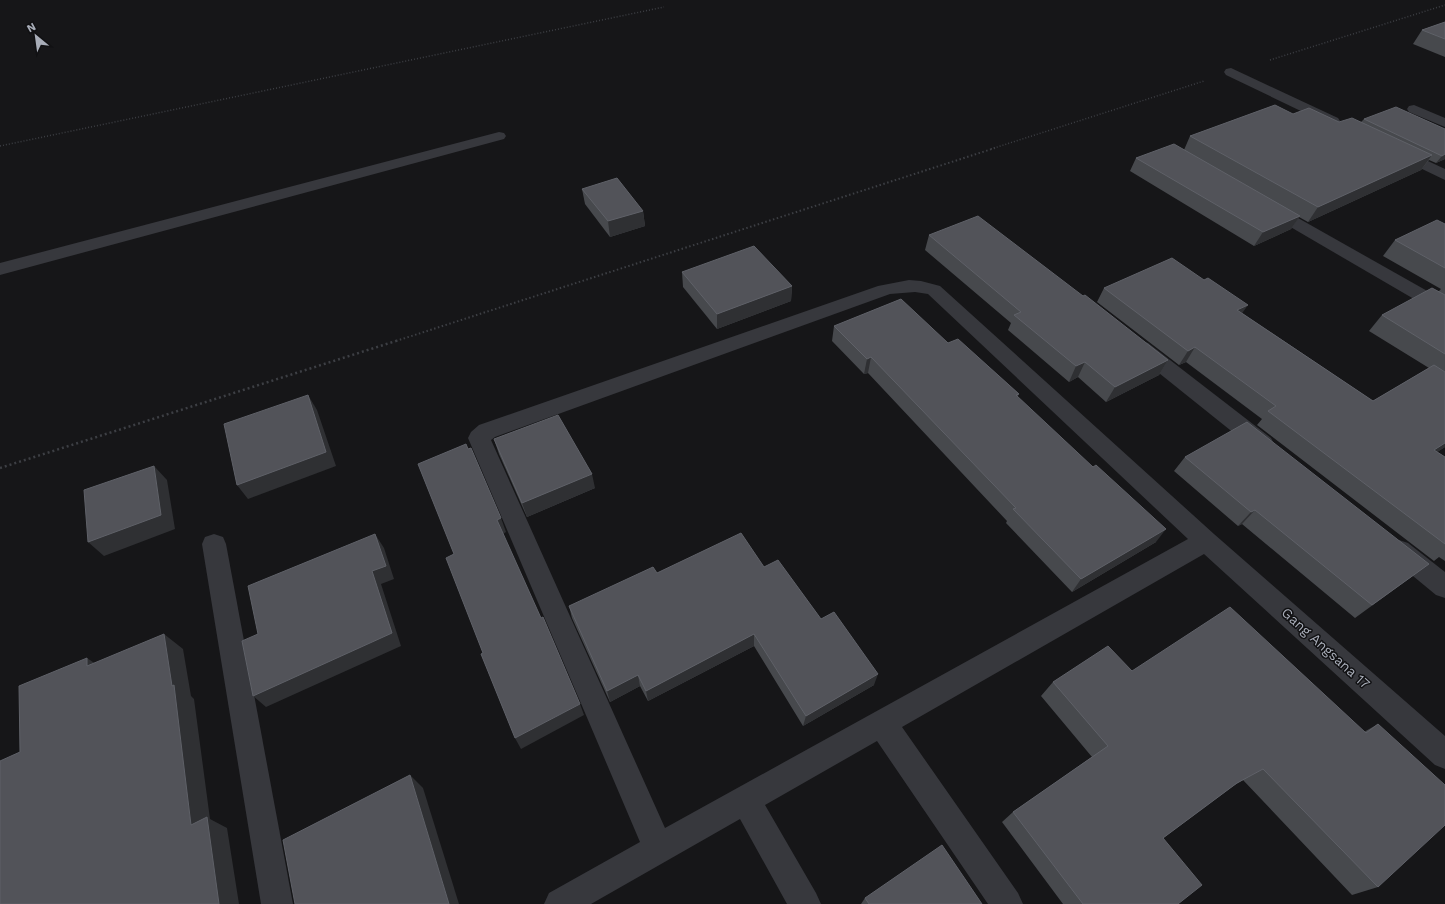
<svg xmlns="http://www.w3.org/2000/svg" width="1445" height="904" viewBox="0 0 1445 904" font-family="'Work Sans',sans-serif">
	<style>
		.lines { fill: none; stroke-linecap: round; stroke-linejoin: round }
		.path-far2 { stroke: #3d3f44; stroke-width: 1.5; stroke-dasharray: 1 2; stroke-linecap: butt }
		.path-far1 { stroke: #3d3f44; stroke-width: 2; stroke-dasharray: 1.5 2.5; stroke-linecap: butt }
		.path { stroke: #3d3f44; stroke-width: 2.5; stroke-dasharray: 2 3; stroke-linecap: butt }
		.minor { fill: #37383d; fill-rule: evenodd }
		.wall { fill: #47494d }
		.shaded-wall { fill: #2f3033 }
		.building { fill: #525359; stroke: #5f6168 }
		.labels { text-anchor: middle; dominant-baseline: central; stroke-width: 3; stroke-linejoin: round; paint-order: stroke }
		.near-street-label { font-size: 14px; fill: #a8adb8; stroke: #111113 }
	</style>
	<rect width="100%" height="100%" fill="#161618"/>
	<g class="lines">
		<g class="path-far2">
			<polyline points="1270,60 1445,5"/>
			<polyline points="0,146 664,7"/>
			<polyline points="991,149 1204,81"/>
		</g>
		<polyline class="path-far1" points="396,341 995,148"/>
		<polyline class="path" points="0,468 399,340"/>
		<g class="minor">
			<polygon points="1231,68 1338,118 1340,121 1338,124 1333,125 1328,124 1226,75 1224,72 1226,69"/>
			<polygon points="1414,105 1445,118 1445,127 1409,112 1407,109 1409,106"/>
			<polygon points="499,132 504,133 506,136 504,139 0,275 0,263"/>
			<polygon points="1398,147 1445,169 1445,180 1393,155 1390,152 1393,149"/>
			<polygon points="1269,203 1275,205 1445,301 1445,315 1438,313 1263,211 1261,208 1263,205"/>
			<path d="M 909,280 L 921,281 L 940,286 L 1214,534 L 1445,736 L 1445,769 L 1435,765 L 1204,554 L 902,727 L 1018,893 L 1023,904 L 988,904 L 877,741 L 765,805 L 816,893 L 821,904 L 787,904 L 740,819 L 591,904 L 544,904 L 549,893 L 640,842 L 468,438 L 471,432 L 479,425 L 878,286 ZM 915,292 L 928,294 L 1188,539 L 665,828 L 491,440 L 495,437 L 890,294 Z"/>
			<polygon points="1141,341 1148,343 1271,438 1274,444 1271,450 1263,452 1255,450 1134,353 1131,348 1134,343"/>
			<polygon points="214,534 223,537 226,544 293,904 261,904 202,544 205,537"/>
			<polygon points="1399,540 1408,543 1445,572 1445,598 1436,595 1390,557 1387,550 1390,543"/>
		</g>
	</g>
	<g class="wall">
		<polygon points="1445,22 1445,57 1413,44 1422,30"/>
		<polygon points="1293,114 1339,122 1361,122 1364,119 1445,129 1445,159 1436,163 1429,160 1421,170 1308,222 1299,217 1291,229 1254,246 1130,171 1136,158 1184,150 1190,136"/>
		<polygon points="582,189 643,211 645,226 610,237 585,204"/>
		<polygon points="1445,224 1445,447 1437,452 1445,457 1445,561 1439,557 1434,561 1257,425 1262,419 1186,362 1179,365 1097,302 1104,288 1242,313 1373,401 1429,368 1369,331 1382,315 1438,292 1441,289 1383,256 1395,240"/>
		<polygon points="929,235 1083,296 1168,360 1159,375 1106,402 1078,377 1069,382 1008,330 1011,323 925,250"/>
		<polygon points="682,272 792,286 791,301 717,329 683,287"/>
		<polygon points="834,326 948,343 1019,394 1017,397 1156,542 1072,592 1006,523 1007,521 868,373 864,374 832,341"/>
		<polygon points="494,439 595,488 527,517 499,454"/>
		<polygon points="1185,457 1429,564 1355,618 1242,524 1238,526 1174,471"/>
		<polygon points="657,573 821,619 874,685 803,726 754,646 648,701 640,686 610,702 572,618 569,606"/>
		<polygon points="1132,671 1364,732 1378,724 1378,887 1352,895 1243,780 1233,786 1163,838 1178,904 1063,904 1002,822 1013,812 1092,757 1041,696 1053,682"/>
		<polygon points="865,898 982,904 861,904"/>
	</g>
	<g class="shaded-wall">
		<polygon points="1445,154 1445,159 1436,163 1442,156"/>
		<polygon points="1432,155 1421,170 1308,222 1318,207"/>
		<polygon points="643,211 645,226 610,237 608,221"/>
		<polygon points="1300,216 1291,229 1254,246 1263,232"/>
		<polygon points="792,286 791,301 717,329 717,314"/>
		<polygon points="1248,305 1238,319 1237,310"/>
		<polygon points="1195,347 1186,362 1179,365 1188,351"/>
		<polygon points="871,357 868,373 864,374 867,359"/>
		<polygon points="1168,360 1159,375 1106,402 1115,387"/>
		<polygon points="1085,362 1078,377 1069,382 1076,366"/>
		<polygon points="308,395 317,410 336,466 248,499 237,485"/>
		<polygon points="1445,443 1445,447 1419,464 1434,450"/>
		<polygon points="154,466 167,480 175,529 104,556 88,542"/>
		<polygon points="592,474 595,488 527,517 522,503"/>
		<polygon points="1255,510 1242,524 1238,526 1251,512"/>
		<polygon points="501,518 506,532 503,534 497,520"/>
		<polygon points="1166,529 1156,542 1072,592 1081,579"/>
		<polygon points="375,534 384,548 394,579 381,584 401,646 266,707 253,696 372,571"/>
		<polygon points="164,634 183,649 191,696 194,699 210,819 227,828 239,904 219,904 191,825"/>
		<polygon points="754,634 754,646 648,701 646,691"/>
		<polygon points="87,658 109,673 87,666"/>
		<polygon points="878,674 874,685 803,726 806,716"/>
		<polygon points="638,675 640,686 610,702 607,691"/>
		<polygon points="580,704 584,715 521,749 515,738"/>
		<polygon points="410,775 423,788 459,904 449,904"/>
	</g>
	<g class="building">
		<polygon points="1445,22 1445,39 1422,30"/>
		<polygon points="1275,105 1293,114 1309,108 1339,122 1352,118 1432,155 1318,207 1190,136"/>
		<polygon points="1396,107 1445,129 1445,154 1442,156 1364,119"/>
		<polygon points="1174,144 1300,216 1263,232 1136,158"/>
		<polygon points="617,178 643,211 608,221 582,189"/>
		<polygon points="978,216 1083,296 1085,295 1168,360 1115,387 1085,362 1076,366 1014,315 1021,312 929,235"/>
		<polygon points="1437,220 1445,224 1445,268 1395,240"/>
		<polygon points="754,246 792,286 717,314 682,272"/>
		<polygon points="1172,258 1204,280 1208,278 1248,305 1237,310 1373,401 1434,365 1445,372 1445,443 1434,450 1445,457 1445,544 1268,411 1276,406 1195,347 1188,351 1104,288"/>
		<polygon points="1432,288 1445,295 1445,354 1382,315"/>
		<polygon points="901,299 948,343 958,339 1019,394 1016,395 1093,467 1096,465 1166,529 1081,579 1013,509 1016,508 871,357 867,359 834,326"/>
		<polygon points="308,395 326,452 237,485 224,424"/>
		<polygon points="558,415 592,474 522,503 494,439"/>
		<polygon points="1247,422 1429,564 1372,605 1255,510 1251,512 1185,457"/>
		<polygon points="466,444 468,449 471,448 501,518 497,520 541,618 543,617 580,704 515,738 481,654 483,653 446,558 454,554 418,464"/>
		<polygon points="154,466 161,515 88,542 84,490"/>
		<polygon points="741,533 764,567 778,560 821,619 834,612 878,674 806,716 754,634 646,691 638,675 607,691 569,606 653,567 657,573"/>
		<polygon points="375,534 386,566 372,571 392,633 253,696 242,641 258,634 248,586"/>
		<polygon points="1230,607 1366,733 1378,724 1445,785 1445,825 1378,887 1263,769 1237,783 1163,838 1202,885 1178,904 1083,904 1013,812 1108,746 1053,682 1108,646 1132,671"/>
		<polygon points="164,634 172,686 174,685 191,825 207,817 219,904 0,904 0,761 20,752 19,686 87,658 87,666"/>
		<polygon points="410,775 449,904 295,904 283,840"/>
		<polygon points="942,845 982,904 869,904 865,898"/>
	</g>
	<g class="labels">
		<g class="near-street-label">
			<text transform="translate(1326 648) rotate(42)">Gang Angsana 17</text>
		</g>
	</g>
	<g transform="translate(36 36) rotate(331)" stroke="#111113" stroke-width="3" paint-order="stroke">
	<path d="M0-3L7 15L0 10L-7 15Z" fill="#a8adb8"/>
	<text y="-6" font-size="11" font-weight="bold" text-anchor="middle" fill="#a8adb8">N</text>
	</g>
</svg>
